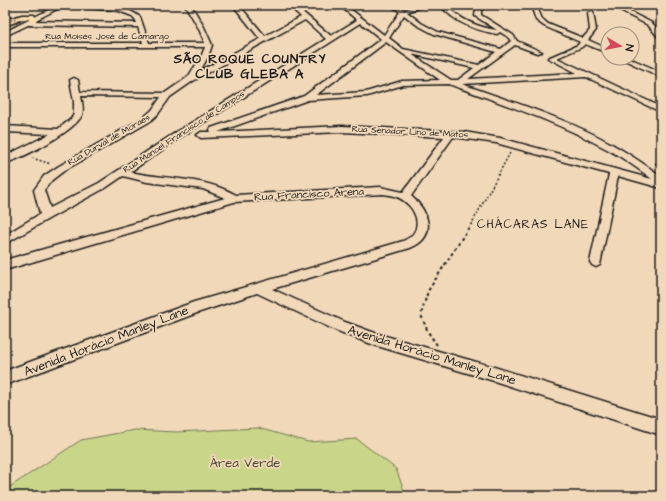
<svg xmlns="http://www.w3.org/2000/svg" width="666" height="501" viewBox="0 0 666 501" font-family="'Architects Daughter',sans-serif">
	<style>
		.green { fill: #c9d589; stroke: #727852 }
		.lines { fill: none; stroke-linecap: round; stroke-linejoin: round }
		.minor-casing { stroke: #1c1c1c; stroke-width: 3 }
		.highway-casing { stroke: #1c1c1c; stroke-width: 3 }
		.path-far2 { stroke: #1c1c1c; stroke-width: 1; stroke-dasharray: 1.5 1.5; stroke-linecap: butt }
		.path-far1 { stroke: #1c1c1c; stroke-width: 1.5; stroke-dasharray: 2 2; stroke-linecap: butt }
		.path { stroke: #1c1c1c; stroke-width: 2; stroke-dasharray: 3 3; stroke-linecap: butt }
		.minor { fill: #f1d8b9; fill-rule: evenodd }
		.highway { fill: #fddcac; fill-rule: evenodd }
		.path-bridge { stroke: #1c1c1c; stroke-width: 1; stroke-dasharray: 1.5 1.5; stroke-linecap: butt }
		.labels { text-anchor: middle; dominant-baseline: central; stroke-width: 3.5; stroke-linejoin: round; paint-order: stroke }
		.far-street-label { font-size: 9px; fill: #1c1c1c; stroke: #f1d8b9 }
		.street-label { font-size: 11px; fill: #1c1c1c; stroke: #f1d8b9 }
		.neighbourhood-label { font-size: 12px; letter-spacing: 1px; fill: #1c1c1c; stroke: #f1d8b9 }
		.far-district-label { font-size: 13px; font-weight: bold; letter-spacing: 1px; fill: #1c1c1c; stroke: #f1d8b9 }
		.near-street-label { font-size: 13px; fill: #1c1c1c; stroke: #f1d8b9 }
		.near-park-label { font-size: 13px; fill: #474a37; stroke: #f1d8b9 }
	</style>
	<rect width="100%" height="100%" fill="#f1d8b9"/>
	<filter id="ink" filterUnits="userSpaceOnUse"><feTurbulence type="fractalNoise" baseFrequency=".025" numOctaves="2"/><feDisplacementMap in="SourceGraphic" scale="8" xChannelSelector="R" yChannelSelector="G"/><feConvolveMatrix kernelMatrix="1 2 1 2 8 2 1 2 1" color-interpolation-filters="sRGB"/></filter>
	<g filter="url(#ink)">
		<polygon class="green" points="258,428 308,442 357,439 396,469 406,496 5,496 5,490 81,440 135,430 176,432"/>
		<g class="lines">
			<g class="minor-casing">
				<g id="minor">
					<path d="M 58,5 L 65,5 L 34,21 L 137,23 L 135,19 L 132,16 L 119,11 L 78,7 L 75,5 C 96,5 123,3 140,17 L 149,43 L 205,43 L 198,27 L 185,5 L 191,5 L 204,27 L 212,45 L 208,57 L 200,71 L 260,39 L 233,5 L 239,5 L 265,36 L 301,17 L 288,5 L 294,5 L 331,36 L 357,20 L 339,5 L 345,5 L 384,35 L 400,12 L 391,5 L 397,5 L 404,10 L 419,5 L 427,5 L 407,12 L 421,23 L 438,32 L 501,49 L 511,41 L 508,37 L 500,32 L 497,34 C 475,30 455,23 440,5 L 446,5 C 460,20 477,27 497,30 L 475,16 L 476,9 L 481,5 L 487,5 L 481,10 L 481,15 L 513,35 L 517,41 L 542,52 L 537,53 L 515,45 L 468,79 L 577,73 L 548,58 L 578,45 L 580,42 L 544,26 L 536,20 L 532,8 L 537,7 L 542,19 L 548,24 L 583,38 L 590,30 L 588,13 L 593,12 L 596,30 L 588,40 L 608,49 L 608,53 L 585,44 L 582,47 L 557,58 L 661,107 L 661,112 L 586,77 L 462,84 C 512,102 563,117 610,143 C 628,153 644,164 661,176 L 661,188 L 618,176 L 600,265 L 596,267 L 592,265 L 590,262 L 609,174 L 496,143 L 453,137 L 411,196 C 429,211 438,237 410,248 L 272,289 L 345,322 L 375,333 L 494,367 L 661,419 L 661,435 L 494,381 L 374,345 L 335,330 L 257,293 L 197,313 L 5,385 L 5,371 L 194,302 L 403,241 C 423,233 419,212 404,201 C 398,196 391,195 383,194 L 234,202 L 5,270 L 5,260 L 225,198 L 203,189 L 147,182 L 123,176 L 107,187 L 50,218 L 5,244 L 5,235 L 40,214 L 34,190 L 44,176 L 59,166 L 143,118 L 152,110 L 161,97 L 81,96 C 82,102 84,109 82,115 C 75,131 22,159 5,163 L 5,156 L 50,134 L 5,132 L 5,126 L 58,129 L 71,119 L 74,114 L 74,102 L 70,80 L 74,78 L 78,80 L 80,92 L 165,93 L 188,77 L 201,57 L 205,47 L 5,47 L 5,43 L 143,43 L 138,27 L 28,25 L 5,36 L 5,32 ZM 404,15 L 417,25 L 434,34 L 496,52 L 479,65 L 403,49 L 389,38 ZM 305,20 L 326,39 L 175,133 L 99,183 L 50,208 L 44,190 L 52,180 L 65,170 L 149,122 L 158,114 L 170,97 L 193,81 ZM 361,23 L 381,39 L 304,96 L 211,128 L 210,130 L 211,132 L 201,132 L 197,135 L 201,138 L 342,132 L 444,137 L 403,192 L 380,187 L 236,195 C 203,176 165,180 130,172 L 181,137 ZM 386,42 L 440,80 L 402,81 L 366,92 L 316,95 ZM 411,54 L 474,68 L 458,80 L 451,80 ZM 449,84 C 500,103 553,120 601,146 C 619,155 636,167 652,179 L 500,138 L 464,132 L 342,126 L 218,132 L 308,100 L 367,96 L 403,85 Z"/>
					<polygon points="624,9 652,23 661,33 661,39 659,38 648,25 622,12 621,11"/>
					<polygon points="620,58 629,58 661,72 661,77"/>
				</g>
			</g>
			<g class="highway-casing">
				<polygon id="highway" points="22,15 34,15 37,20 33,22 28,19 23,19 5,26 5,20"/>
			</g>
			<polyline class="path-far2" points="308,9 333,5"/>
			<g class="path-far1">
				<polyline points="32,158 51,164"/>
				<polyline points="655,164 661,161"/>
				<polyline points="471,225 510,153"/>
			</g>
			<polyline class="path" points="437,345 428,332 421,315 428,291 471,224"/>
			<use href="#minor" class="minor"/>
			<use href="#highway" class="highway"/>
			<polyline class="path-bridge" points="5,20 21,20 12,27 14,27 24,19"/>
		</g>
	</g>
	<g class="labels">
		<g class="far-street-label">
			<text x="107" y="36">Rua Moisés José de Camargo</text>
			<text transform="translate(184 132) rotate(-33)">Rua Manoel Francisco de Campos</text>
			<text transform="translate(410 132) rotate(3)">Rua Senador Lino de Matos</text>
			<text transform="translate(109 140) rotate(-30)">Rua Durval de Moraes</text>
		</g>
		<g class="street-label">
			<text transform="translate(309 194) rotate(-3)">Rua Francisco Arena</text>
		</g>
		<g class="neighbourhood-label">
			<text x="533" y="224">CHÁCARAS LANE</text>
		</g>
		<g class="far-district-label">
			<text x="250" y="59">SÃO ROQUE COUNTRY<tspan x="250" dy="15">CLUB GLEBA A</tspan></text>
		</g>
		<g class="near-street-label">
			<text transform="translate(106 341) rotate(-21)">Avenida Horácio Manley Lane</text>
			<text transform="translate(432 355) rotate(17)">Avenida Horácio Manley Lane</text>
		</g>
		<g class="near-park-label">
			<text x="245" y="463">Área Verde</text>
		</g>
	</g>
	<rect width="666" height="501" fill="none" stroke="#f1d8b9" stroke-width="20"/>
	<rect x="10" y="10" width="646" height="481" fill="none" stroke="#1c1c1c" stroke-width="1.5" filter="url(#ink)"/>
	<g transform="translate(620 46) rotate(100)"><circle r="19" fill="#f1d8b9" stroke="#9c8d7a"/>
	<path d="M0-3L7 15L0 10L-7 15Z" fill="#d1495b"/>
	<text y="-6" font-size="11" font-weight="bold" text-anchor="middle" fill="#1c1c1c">N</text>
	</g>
</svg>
